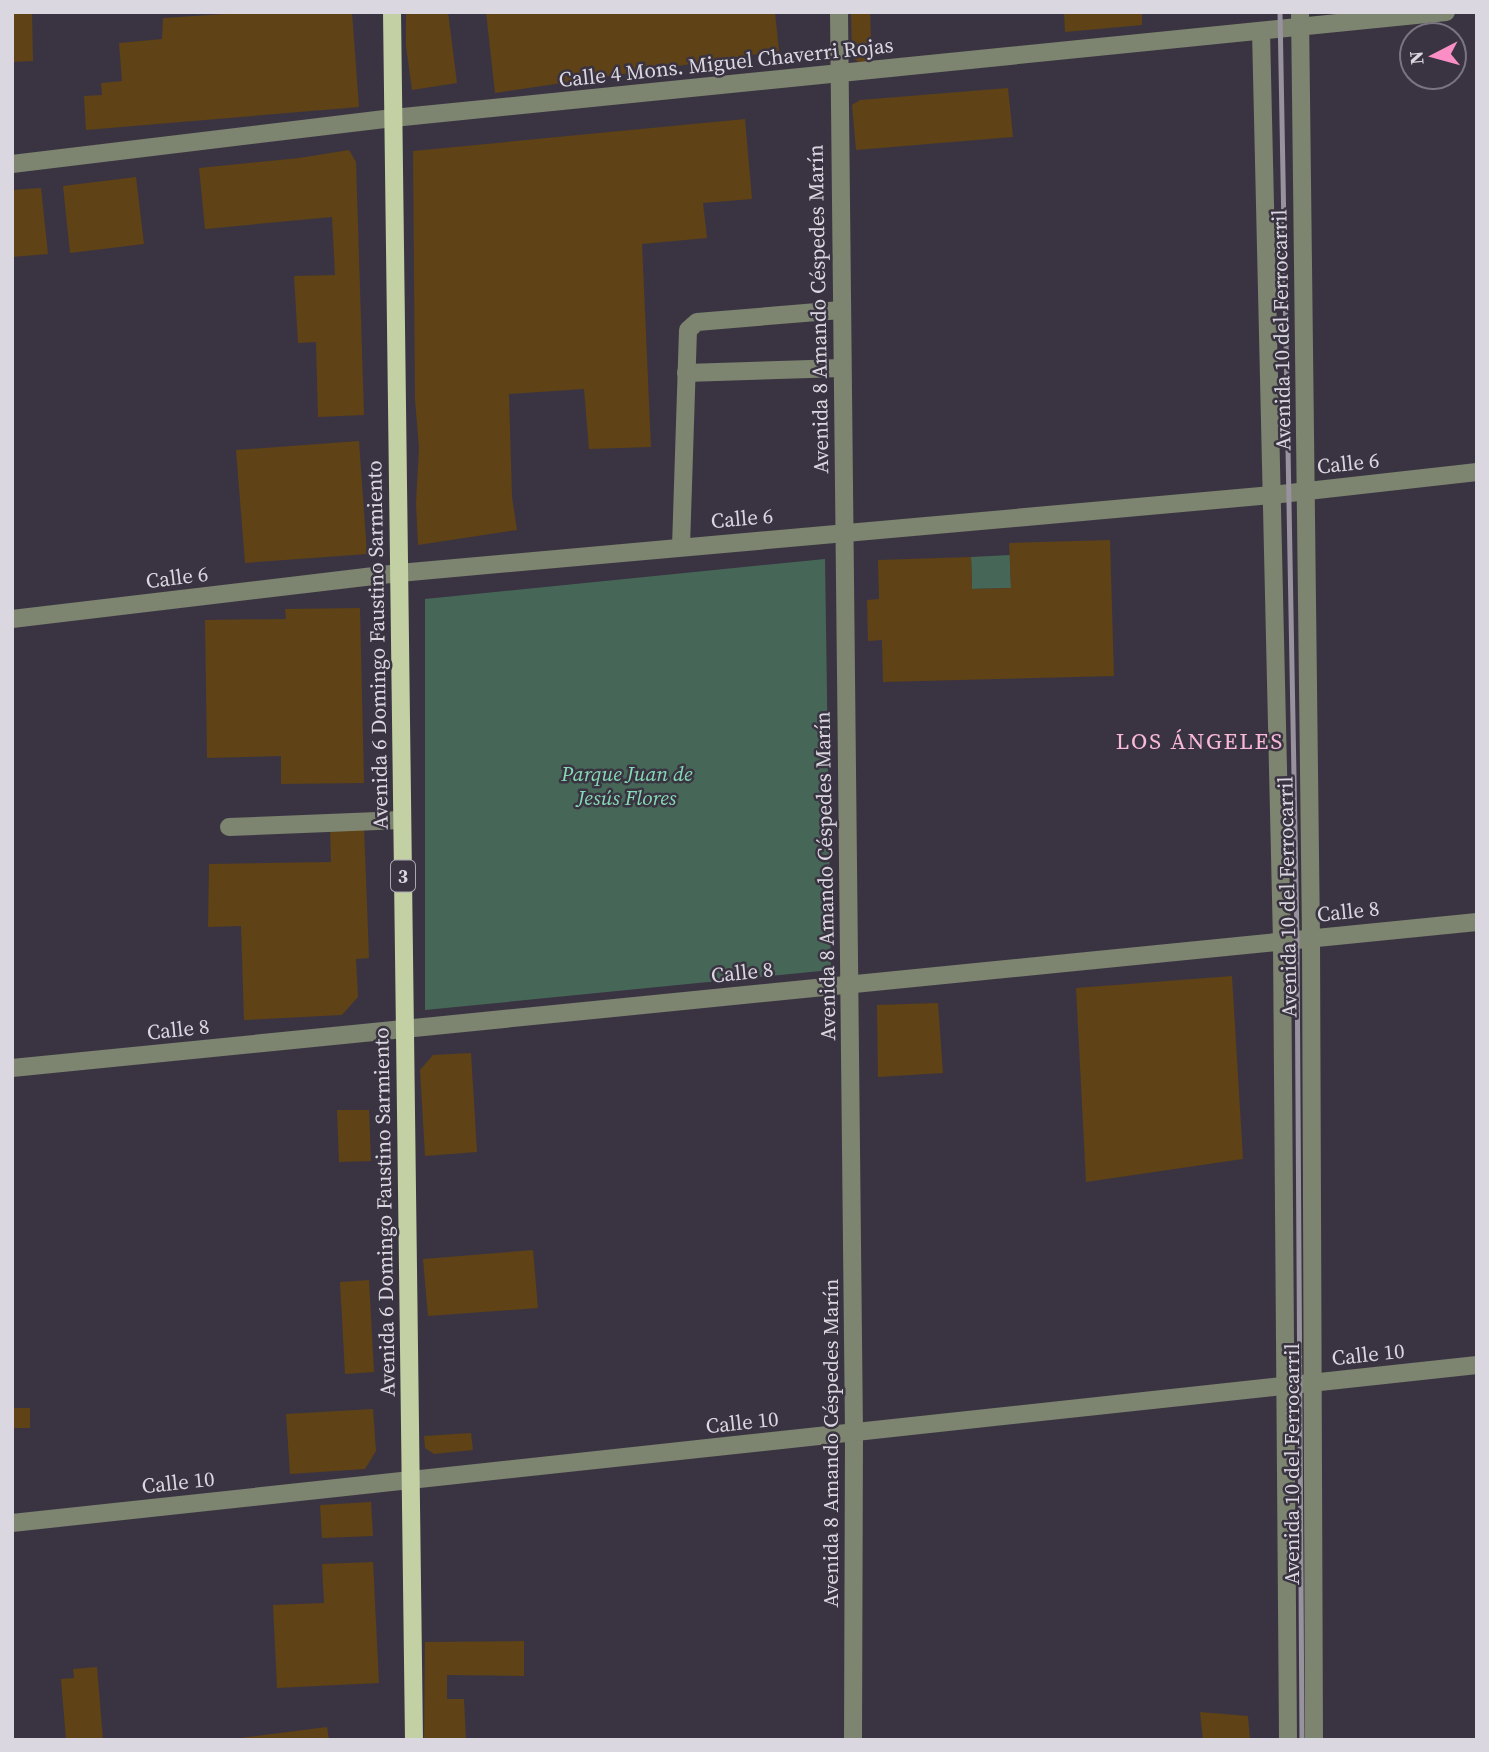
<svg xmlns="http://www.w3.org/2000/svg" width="1489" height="1752" viewBox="0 0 1489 1752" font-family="'Source Serif 4',serif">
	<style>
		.green { fill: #466757 }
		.building { fill: #5f4216 }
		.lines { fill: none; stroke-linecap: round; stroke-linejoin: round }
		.minor { stroke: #7d846f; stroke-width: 18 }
		.major { stroke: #c2d0a4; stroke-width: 18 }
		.rail { stroke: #97929d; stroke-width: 5 }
		.labels { text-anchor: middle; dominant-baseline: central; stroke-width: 5; stroke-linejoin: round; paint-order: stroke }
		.shield { fill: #3a3442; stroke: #aba6b1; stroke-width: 2 }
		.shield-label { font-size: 19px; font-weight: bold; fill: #dbd7e0 }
		.street-label { font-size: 21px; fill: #dbd7e0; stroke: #3a3442 }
		.park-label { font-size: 21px; font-style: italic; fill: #85dbb4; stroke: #3a3442 }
		.neighbourhood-label { font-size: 23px; letter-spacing: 2px; fill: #f8bad6; stroke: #3a3442 }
	</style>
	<rect width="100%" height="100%" fill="#3a3442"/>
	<g class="green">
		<polygon points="1010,555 1011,588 972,589 971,557"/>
		<polygon points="825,559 831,970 425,1010 425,599"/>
	</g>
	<g class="building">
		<polygon points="12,12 32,12 33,61 12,62"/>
		<polygon points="257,12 352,12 359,107 86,130 84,96 102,95 101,83 122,81 119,43 162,39 163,18"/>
		<polygon points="406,12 448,12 457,83 412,90 406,46"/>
		<polygon points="486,12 775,12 779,51 495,93"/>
		<polygon points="851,12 870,12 872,64 861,64 852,57"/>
		<polygon points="1064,12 1142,12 1142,25 1065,32"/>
		<polygon points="1008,88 1013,137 856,150 852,105 860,100"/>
		<polygon points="745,119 752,199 703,203 707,238 642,244 651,447 589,449 584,389 509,394 512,497 517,530 418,545 416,503 419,448 415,400 413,151"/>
		<polygon points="349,150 356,162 364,415 318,417 316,342 298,343 294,276 335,275 332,217 205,229 199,168 299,158"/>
		<polygon points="136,177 144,244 70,253 63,186"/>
		<polygon points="41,188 48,254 12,257 12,190"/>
		<polygon points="359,441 367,554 245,563 236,450"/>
		<polygon points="1110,540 1114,676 883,682 882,640 868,641 867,600 879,599 878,560 971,557 972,589 1011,588 1009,543"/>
		<polygon points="360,608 364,783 281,784 281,756 207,758 205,620 286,619 285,609"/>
		<polygon points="364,826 369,958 356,959 358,997 342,1015 244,1020 241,926 208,927 209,864 331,862 330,827"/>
		<polygon points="1232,976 1243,1159 1086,1182 1076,988"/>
		<polygon points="938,1003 943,1073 878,1077 877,1005"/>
		<polygon points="471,1053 477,1152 425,1156 420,1070 433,1055"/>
		<polygon points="337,1110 369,1110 371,1161 339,1162"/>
		<polygon points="533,1250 538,1308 428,1316 423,1259"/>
		<polygon points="369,1280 374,1372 345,1374 340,1282"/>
		<rect x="12" y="1408" width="18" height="20"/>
		<polygon points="373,1409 376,1451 365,1469 290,1474 286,1414"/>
		<polygon points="471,1433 473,1450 434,1454 425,1448 424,1436"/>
		<polygon points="371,1502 373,1536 322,1538 320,1505"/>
		<polygon points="373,1562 379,1683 277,1688 273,1605 324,1603 322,1564"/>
		<polygon points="524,1641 524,1676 447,1675 447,1699 464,1699 466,1740 424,1740 425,1642"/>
		<polygon points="97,1667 103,1740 66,1740 61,1679 74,1678 73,1669"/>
		<polygon points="1200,1712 1248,1716 1250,1740 1203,1740"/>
		<polygon points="327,1727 329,1740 240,1740 240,1738"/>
	</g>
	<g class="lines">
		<g class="minor">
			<polyline points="839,12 854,1433 853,1740"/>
			<polyline points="1300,12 1311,938 1314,1740"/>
			<polyline points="1261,31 1282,942 1288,1740"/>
			<polyline points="12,164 393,118 1446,12"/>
			<polyline points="686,373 842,368"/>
			<polyline points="681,547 688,330 697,322 841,310"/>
			<polyline points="12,619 399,573 1272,495 1477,472"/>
			<polyline points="229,827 402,820"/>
			<polyline points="12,1068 1477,922"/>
			<polyline points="12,1523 1477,1365"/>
		</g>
		<polyline class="major" points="392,12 414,1740"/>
		<polyline class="rail" points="1280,12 1297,940 1302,1740"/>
	</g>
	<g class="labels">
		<rect class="shield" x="391" y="860.5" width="24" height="31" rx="5"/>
		<g class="shield-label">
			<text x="403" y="876">3</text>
		</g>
		<g class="street-label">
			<text transform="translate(726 62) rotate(-6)">Calle 4 Mons. Miguel Chaverri Rojas</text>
			<text transform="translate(818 309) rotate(-91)">Avenida 8 Amando Céspedes Marín</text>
			<text transform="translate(1281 330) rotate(-91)">Avenida 10 del Ferrocarril</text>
			<text transform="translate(1348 463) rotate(-6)">Calle 6</text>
			<text transform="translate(742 518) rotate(-5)">Calle 6</text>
			<text transform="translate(177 577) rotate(-7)">Calle 6</text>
			<text transform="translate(377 645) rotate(-91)">Avenida 6 Domingo Faustino Sarmiento</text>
			<text transform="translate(825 876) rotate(-91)">Avenida 8 Amando Céspedes Marín</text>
			<text transform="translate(1287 897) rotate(-91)">Avenida 10 del Ferrocarril</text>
			<text transform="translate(1348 911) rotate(-6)">Calle 8</text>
			<text transform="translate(742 972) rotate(-6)">Calle 8</text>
			<text transform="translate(178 1029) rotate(-6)">Calle 8</text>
			<text transform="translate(384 1212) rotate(-91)">Avenida 6 Domingo Faustino Sarmiento</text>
			<text transform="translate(1368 1354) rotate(-6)">Calle 10</text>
			<text transform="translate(742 1422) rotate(-6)">Calle 10</text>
			<text transform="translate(830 1443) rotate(-90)">Avenida 8 Amando Céspedes Marín</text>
			<text transform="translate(1291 1464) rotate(-90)">Avenida 10 del Ferrocarril</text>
			<text transform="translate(178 1482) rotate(-6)">Calle 10</text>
		</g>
		<g class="park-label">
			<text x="627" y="773">Parque Juan de<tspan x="627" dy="24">Jesús Flores</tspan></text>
		</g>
		<g class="neighbourhood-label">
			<text x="1200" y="741">LOS ÁNGELES</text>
		</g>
	</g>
	<rect width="1489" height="1752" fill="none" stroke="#dbd7e0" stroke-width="28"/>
	<g transform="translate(1433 56) rotate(264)"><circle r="33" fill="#3a3442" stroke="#7a7581" stroke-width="2"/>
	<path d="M0-5L12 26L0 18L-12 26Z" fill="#fb8fc5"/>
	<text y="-10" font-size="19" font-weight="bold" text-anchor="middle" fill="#dbd7e0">N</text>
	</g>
</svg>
